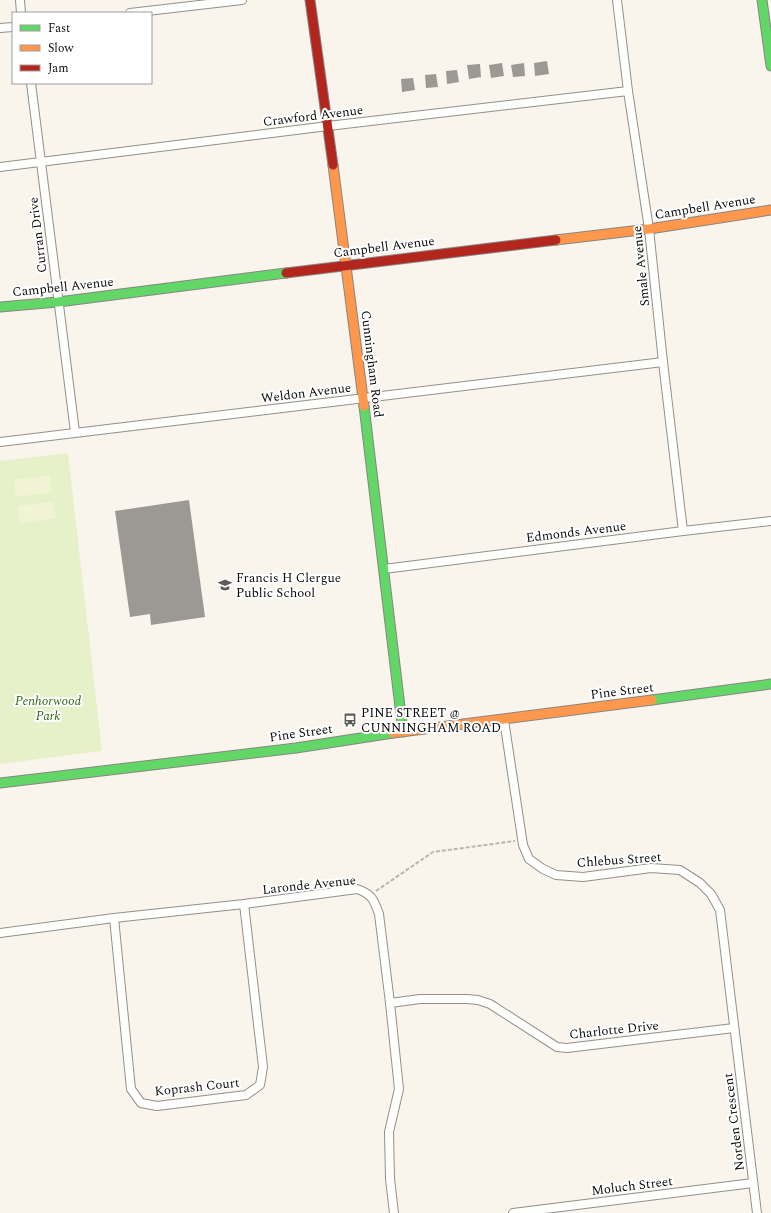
<svg xmlns="http://www.w3.org/2000/svg" width="771" height="1213" viewBox="0 0 771 1213" font-family="Spectral,serif">
	<style>
		.green { fill: #e6f1ca }
		.pitch { fill: #f0f4d4 }
		.building { fill: #9c9893 }
		.lines { fill: none; stroke-linecap: round; stroke-linejoin: round }
		.street-casing { stroke: #92908c; stroke-width: 10 }
		.fast-casing { stroke: #888683; stroke-width: 11 }
		.slow-casing { stroke: #888683; stroke-width: 11 }
		.jam-casing { stroke: #888683; stroke-width: 11 }
		.path { stroke: #b7b6b5; stroke-width: 2; stroke-dasharray: 4 2; stroke-linecap: butt }
		.street { stroke: #fefefc; stroke-width: 8 }
		.fast { stroke: #63d668; stroke-width: 9 }
		.slow { stroke: #ff974d; stroke-width: 9 }
		.jam { stroke: #b3261e; stroke-width: 9 }
		.labels { text-anchor: middle; dominant-baseline: central; stroke-width: 4; stroke-linejoin: round; paint-order: stroke }
		.street-label { font-size: 13px; fill: #0a0a0a; stroke: #fff }
		.poi-label { font-size: 13px; fill: #0a0a0a; stroke: #fff; text-anchor: start }
		.park-label { font-size: 13px; font-style: italic; fill: #316715; stroke: #fff }
	</style>
	<rect width="100%" height="100%" fill="#f9f5ed"/>
	<polygon class="green" points="68,453 102,751 0,764 0,461"/>
	<g class="pitch">
		<polygon points="50,475 52,492 16,497 14,480"/>
		<polygon points="53,502 56,518 20,523 18,506"/>
	</g>
	<g class="building">
		<polygon points="547,61 549,74 535,76 534,63"/>
		<polygon points="502,63 504,76 491,78 489,65"/>
		<polygon points="524,63 525,76 513,77 511,65"/>
		<polygon points="480,64 481,77 469,79 467,65"/>
		<polygon points="457,70 459,82 447,84 446,71"/>
		<polygon points="436,74 438,87 426,88 425,75"/>
		<polygon points="413,78 415,90 402,92 401,79"/>
		<polygon points="189,500 205,617 151,625 150,614 130,617 115,511"/>
	</g>
	<g class="lines">
		<g class="street-casing">
			<g id="street">
				<polyline points="20,0 21,13"/>
				<polyline points="617,0 628,91 649,229 663,362 683,531"/>
				<polyline points="130,13 242,0"/>
				<polyline points="0,28 13,27"/>
				<polyline points="31,83 75,432"/>
				<polyline points="0,167 328,126 628,91"/>
				<polyline points="0,442 663,362"/>
				<polyline points="384,569 683,531 771,521"/>
				<polyline points="504,720 523,845 529,859 543,869 556,875 583,877 651,868 680,870 700,883 711,894 720,910 757,1213"/>
				<polyline points="114,918 131,1089 141,1103 157,1106 246,1095 260,1085 263,1067 244,904"/>
				<path d="M 0,933 L 114,918 L 244,904 L 357,889 C 372,894 374,900 379,914 L 390,1003 L 399,1089 L 389,1132 L 390,1179 L 394,1213"/>
				<polyline points="390,1003 420,999 467,999 478,1000 490,1004 557,1047 567,1048 734,1028"/>
				<polyline points="513,1213 753,1183"/>
			</g>
		</g>
		<g class="fast-casing">
			<g id="fast">
				<polyline points="762,0 771,66"/>
				<polyline points="0,307 58,302 286,273"/>
				<polyline points="364,406 403,732"/>
				<polyline points="652,700 771,684"/>
				<polyline points="0,783 296,748 393,733"/>
			</g>
		</g>
		<g class="slow-casing">
			<g id="slow">
				<polyline points="333,165 364,406"/>
				<polyline points="556,240 649,229 771,210"/>
				<polyline points="393,733 652,700"/>
			</g>
		</g>
		<g class="jam-casing">
			<g id="jam">
				<polyline points="310,0 333,165"/>
				<polyline points="286,273 556,240"/>
			</g>
		</g>
		<polyline class="path" points="376,891 433,852 515,841"/>
		<use href="#street" class="street"/>
		<use href="#fast" class="fast"/>
		<use href="#slow" class="slow"/>
		<use href="#jam" class="jam"/>
	</g>
	<defs>
		<g id="school-bare" transform="scale(1.08)"><path d="M0-5L7-2L0 1L-7-2ZM-4 1L0 2.5L4 1V4Q0 6-4 4Z" fill="#5e5c59" stroke="#fff" stroke-width="2.5" paint-order="stroke"/></g>
		<g id="bus-bare" transform="scale(1.08)"><path d="M-5-6H5V4H4V6H2V4H-2V6H-4V4H-5ZM-3.5-4V0h7V-4ZM-3.5 1.2v1.5H-2V1.2ZM2 1.2v1.5H3.5V1.2Z" fill="#5e5c59" stroke="#fff" stroke-width="2.5" paint-order="stroke"/></g>
	</defs>
	<g fill-rule="evenodd">
		<use href="#school-bare" x="225" y="585"/>
		<use href="#bus-bare" x="350" y="720"/>
	</g>
	<g class="labels">
		<g class="street-label">
			<text transform="translate(313 116) rotate(-7)">Crawford Avenue</text>
			<text transform="translate(705 207) rotate(-9)">Campbell Avenue</text>
			<text transform="translate(38 235) rotate(-97)">Curran Drive</text>
			<text transform="translate(384 247) rotate(-7)">Campbell Avenue</text>
			<text transform="translate(641 266) rotate(-96)">Smale Avenue</text>
			<text transform="translate(63 287) rotate(-6)">Campbell Avenue</text>
			<text transform="translate(372 364) rotate(83)">Cunningham Road</text>
			<text transform="translate(306 393) rotate(-7)">Weldon Avenue</text>
			<text transform="translate(576 532) rotate(-7)">Edmonds Avenue</text>
			<text transform="translate(622 691) rotate(-7)">Pine Street</text>
			<text transform="translate(301 733) rotate(-8)">Pine Street</text>
			<text transform="translate(619 860) rotate(-4)">Chlebus Street</text>
			<text transform="translate(309 885) rotate(-6)">Laronde Avenue</text>
			<text transform="translate(614 1030) rotate(-6)">Charlotte Drive</text>
			<text transform="translate(197 1087) rotate(-6)">Koprash Court</text>
			<text transform="translate(734 1122) rotate(-97)">Norden Crescent</text>
			<text transform="translate(632 1186) rotate(-7)">Moluch Street</text>
		</g>
		<g class="poi-label">
			<text x="236" y="578">Francis H Clergue<tspan x="236" dy="15">Public School</tspan></text>
			<text x="361" y="713">PINE STREET @<tspan x="361" dy="15">CUNNINGHAM ROAD</tspan></text>
		</g>
		<g class="park-label">
			<text x="48" y="701">Penhorwood<tspan x="48" dy="15">Park</tspan></text>
		</g>
	</g>
	<rect x="12" y="12" width="140" height="72" fill="#ffffff" stroke="#9d9d9d"/>
	<rect x="20" y="25" width="20" height="6" fill="#63d668" stroke="#9d9d9d"/>
	<text x="48" y="32" font-size="12" fill="#0a0a0a">Fast</text>
	<rect x="20" y="45" width="20" height="6" fill="#ff974d" stroke="#9d9d9d"/>
	<text x="48" y="52" font-size="12" fill="#0a0a0a">Slow</text>
	<rect x="20" y="65" width="20" height="6" fill="#b3261e" stroke="#9d9d9d"/>
	<text x="48" y="72" font-size="12" fill="#0a0a0a">Jam</text>
</svg>
